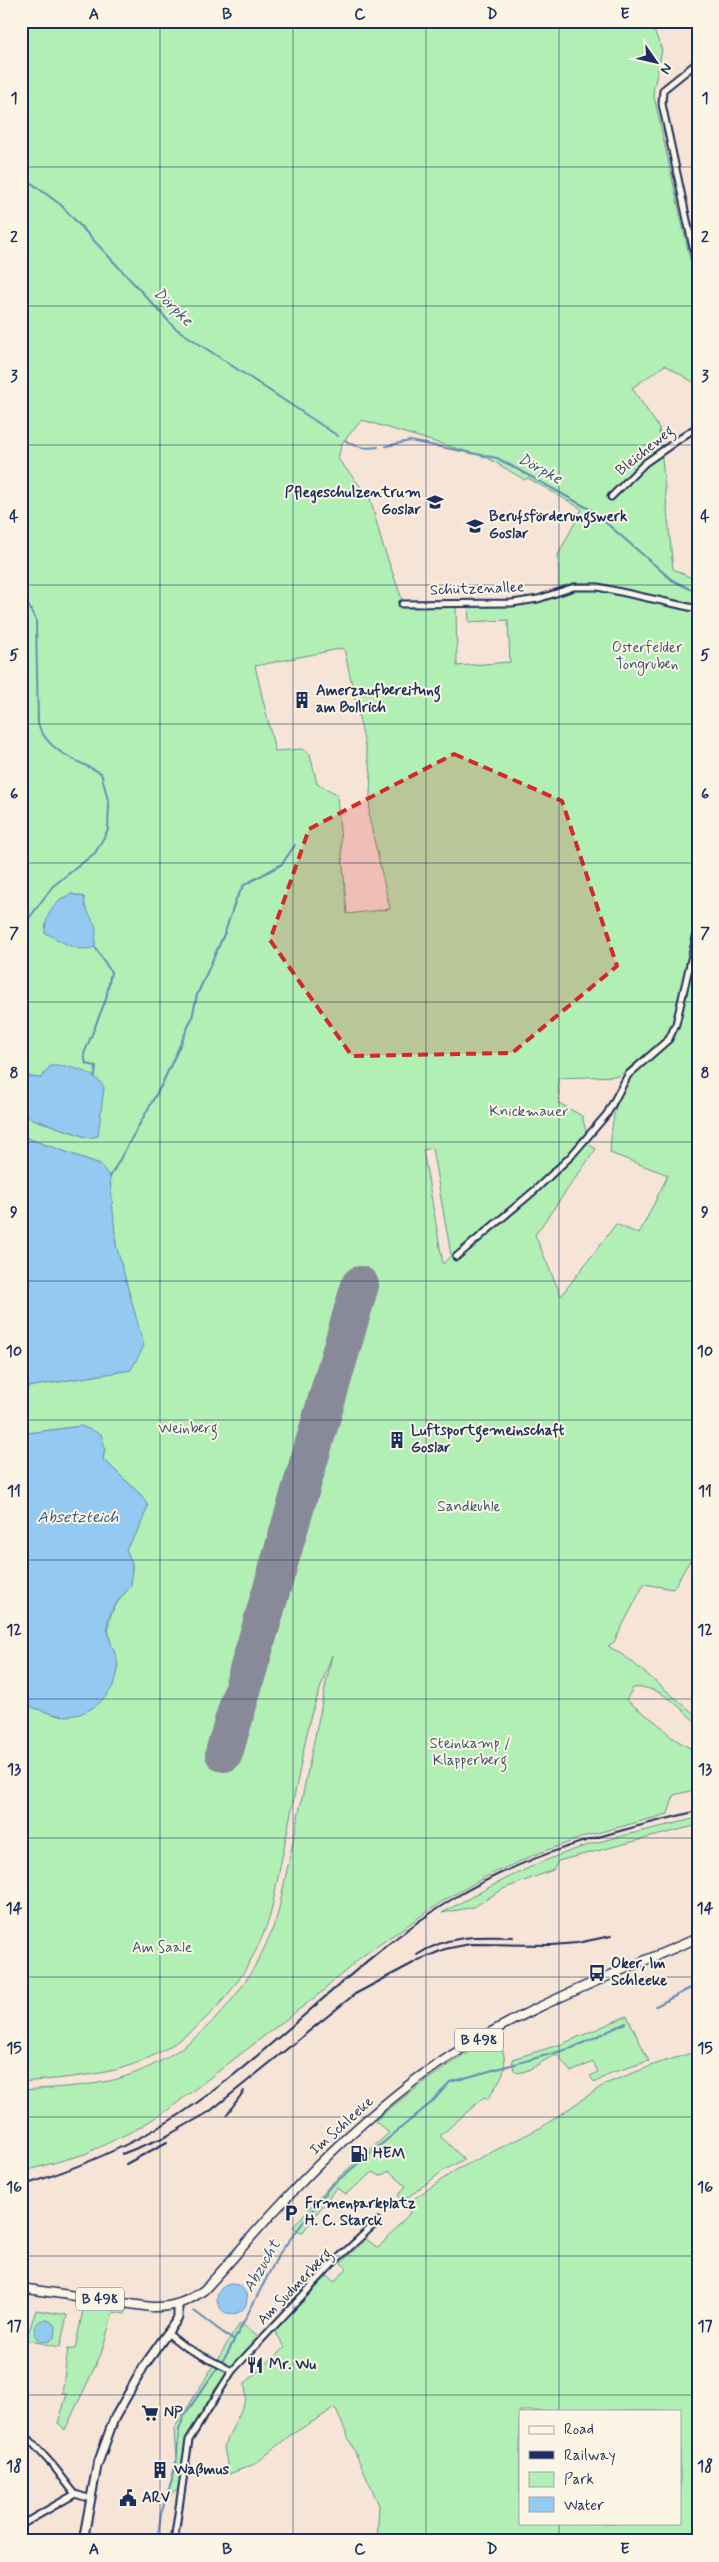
<svg xmlns="http://www.w3.org/2000/svg" width="719" height="2562" viewBox="0 0 719 2562" font-family="Mynerve,sans-serif">
	<style>
		.green { fill: #b2efb5; stroke: #668f8a; fill-rule: evenodd }
		.water { fill: #94caf2; stroke: #648cb7 }
		.lines { fill: none; stroke-linecap: round; stroke-linejoin: round }
		.stream { stroke: #648cb7; stroke-width: 2 }
		.runway { stroke: #888a9a; stroke-width: 38 }
		.street-casing { stroke: #1b2f5e; stroke-width: 9 }
		.secondary-casing { stroke: #1b2f5e; stroke-width: 11 }
		.primary-casing { stroke: #1b2f5e; stroke-width: 11 }
		.street { stroke: #fcf5e5; stroke-width: 5 }
		.secondary { stroke: #fcf5e5; stroke-width: 7 }
		.primary { stroke: #fcf5e5; stroke-width: 8 }
		.rail { stroke: #1b2f5e; stroke-width: 2 }
		.marked { fill: #d62828; fill-opacity: 0.2; stroke: #d62828; stroke-width: 4; stroke-dasharray: 10 6; stroke-linejoin: round }
		.grid { fill: none; stroke: #1b2f5e; stroke-width: 1; stroke-opacity: 0.55 }
		.labels { text-anchor: middle; dominant-baseline: central; stroke-width: 4; stroke-linejoin: round; paint-order: stroke }
		.shield { fill: #fcf5e5; stroke: #5e6a86; stroke-width: 1 }
		.shield-label { font-size: 14px; font-weight: bold; fill: #1b2f5e }
		.street-label { font-size: 15px; fill: #1b2f5e; stroke: #fcf5e5 }
		.poi-label { font-size: 15px; font-weight: bold; fill: #1b2f5e; stroke: #fcf5e5; text-anchor: start }
		.park-label { font-size: 15px; fill: #39556f; stroke: #fcf5e5 }
		.water-label { font-size: 16px; font-style: italic; fill: #395683; stroke: #fcf5e5 }
		.neatline { fill: none; stroke: #1b2f5e; stroke-width: 2 }
		.grid-label { font-size: 16px; text-anchor: middle; font-weight: bold; fill: #1b2f5e }
	</style>
	<rect width="100%" height="100%" fill="#f6e4d7"/>
	<filter id="ink" filterUnits="userSpaceOnUse"><feTurbulence type="fractalNoise" baseFrequency=".02" numOctaves="2"/><feDisplacementMap in="SourceGraphic" scale="10" xChannelSelector="R" yChannelSelector="G"/><feConvolveMatrix kernelMatrix="1 2 1 2 8 2 1 2 1" color-interpolation-filters="sRGB"/></filter>
	<g filter="url(#ink)">
		<g class="green">
			<path d="M 21,21 L 640,21 L 655,33 L 662,50 L 653,92 L 698,295 L 698,385 L 665,365 L 632,388 L 659,428 L 673,569 L 698,581 L 698,913 L 676,1020 L 698,936 L 698,1547 L 673,1589 L 644,1584 L 614,1642 L 608,1646 L 626,1657 L 698,1717 L 698,1724 C 678,1707 661,1684 633,1688 L 626,1700 L 661,1726 L 671,1737 L 695,1751 L 698,1756 L 698,1789 L 674,1795 L 668,1814 L 586,1836 L 534,1855 L 487,1876 L 443,1901 L 361,1957 L 323,1991 L 169,2109 L 137,2129 L 85,2154 L 21,2172 L 21,2090 C 50,2088 80,2087 109,2081 C 191,2062 254,1990 278,1913 L 332,1655 L 310,1718 L 271,1912 C 250,1984 190,2051 115,2070 C 84,2077 53,2079 21,2082 L 21,1703 L 58,1716 L 118,1669 C 106,1629 101,1619 131,1586 L 132,1564 L 126,1549 L 139,1529 L 142,1496 L 103,1459 L 105,1448 L 81,1426 L 21,1434 L 21,1388 L 130,1370 L 114,1226 L 100,1164 L 21,1136 L 21,1115 L 89,1138 L 41,1078 L 29,1077 L 27,1066 L 21,1065 ZM 362,420 L 488,458 L 525,480 L 528,478 L 582,509 L 558,555 L 559,595 L 537,601 L 468,603 L 469,622 L 508,620 L 510,662 L 457,666 L 456,603 L 404,605 L 382,543 L 370,498 L 338,459 L 342,443 ZM 344,648 L 371,773 L 369,817 L 390,909 L 347,914 L 337,794 L 317,784 L 310,754 L 302,749 L 275,751 L 255,666 ZM 72,894 L 84,897 L 85,906 L 53,936 L 45,933 L 60,899 ZM 672,1038 C 661,1052 641,1062 632,1075 C 613,1101 612,1123 610,1153 L 668,1175 L 639,1234 L 616,1224 L 561,1296 L 535,1235 L 596,1149 L 586,1143 L 586,1131 L 582,1116 L 559,1103 L 558,1078 L 619,1076 L 663,1040 ZM 432,1148 L 451,1255 L 443,1264 L 423,1150 Z"/>
			<path d="M 698,1818 L 698,1825 L 558,1861 L 553,1870 L 503,1889 L 474,1907 L 442,1913 C 485,1889 529,1865 576,1849 C 615,1836 657,1828 698,1818 Z"/>
			<path d="M 627,2016 L 649,2061 L 611,2073 L 595,2083 L 590,2076 L 598,2072 L 593,2062 L 571,2072 L 557,2055 C 543,2059 532,2071 518,2073 L 514,2070 L 512,2059 L 562,2044 Z"/>
			<path d="M 499,2036 C 509,2072 506,2069 488,2099 L 484,2097 L 440,2136 L 464,2159 L 443,2171 L 403,2201 L 398,2196 L 406,2186 L 389,2171 L 380,2176 L 373,2172 L 346,2194 L 336,2188 L 302,2233 L 293,2227 L 331,2184 L 389,2133 L 375,2121 C 414,2088 454,2059 499,2036 Z"/>
			<path d="M 698,2051 L 698,2541 L 377,2541 L 379,2505 L 335,2408 L 289,2436 L 255,2464 L 229,2474 L 224,2447 L 246,2399 L 245,2383 L 285,2347 L 274,2330 L 328,2276 L 334,2282 L 347,2268 L 341,2263 L 366,2239 L 378,2248 L 410,2213 L 405,2205 L 456,2170 L 542,2127 L 605,2084 L 656,2064 ZM 520,2411 L 680,2411 L 680,2523 L 520,2523 Z"/>
			<polygon points="79,2301 127,2308 125,2314 113,2312 101,2354 65,2430 58,2424 67,2394 62,2394 68,2349 75,2349 84,2305 79,2305"/>
			<polygon points="36,2310 67,2315 60,2347 26,2340"/>
			<polygon points="240,2323 260,2337 215,2389 185,2442 180,2487 167,2499 176,2460 174,2429"/>
		</g>
		<g class="water">
			<path d="M 72,894 L 84,897 L 85,906 L 96,927 L 95,947 C 76,954 61,940 45,933 C 45,914 55,901 72,894 Z"/>
			<path d="M 21,1065 L 27,1066 L 29,1077 L 41,1078 L 50,1066 C 69,1065 94,1071 104,1087 L 98,1136 L 89,1138 L 21,1115 Z"/>
			<polygon points="21,1136 100,1164 110,1177 116,1245 144,1346 131,1370 21,1388"/>
			<path d="M 81,1426 L 101,1434 L 105,1448 L 103,1459 L 142,1496 L 148,1506 L 139,1529 L 126,1549 L 132,1564 L 131,1586 C 123,1595 110,1608 108,1621 C 104,1637 119,1654 118,1669 C 115,1697 85,1721 58,1715 C 46,1713 33,1707 21,1703 L 21,1434 Z"/>
			<circle cx="232" cy="2299" r="15"/>
			<circle cx="45" cy="2331" r="11"/>
		</g>
		<g class="lines">
			<g class="stream">
				<polyline points="21,163 30,182 61,205 175,328 338,436"/>
				<path d="M 345,440 C 354,447 367,449 378,447"/>
				<polyline points="386,446 410,441 497,458 593,511"/>
				<polyline points="597,515 672,580 698,593"/>
				<path d="M 21,592 L 36,620 L 38,724 C 48,752 76,760 101,773 L 109,804 L 108,830 L 95,853 L 53,886 L 21,929"/>
				<polyline points="95,1076 96,1066 86,1064 84,1054 106,999 111,972 95,947"/>
				<polyline points="110,1177 162,1084 180,1045 192,1018 197,995 225,932 236,899 244,885 282,864 295,845"/>
				<polyline points="656,2006 698,1984"/>
				<polyline points="194,2311 233,2340"/>
				<polyline points="157,2541 161,2514 176,2466 179,2430 184,2416 227,2354 279,2254 330,2187 432,2102 450,2082 572,2048 626,2023"/>
			</g>
			<polyline class="runway" points="224,1753 360,1285"/>
			<g class="street-casing">
				<g id="street">
					<polyline points="698,62 663,90 662,104 698,271"/>
					<polyline points="611,497 645,463 698,426"/>
					<polyline points="402,604 512,603 538,599 574,587 598,587 698,609"/>
					<polyline points="456,1257 534,1191 571,1156 607,1114 628,1075 669,1039 676,1024 698,929"/>
					<polyline points="167,2333 185,2347 232,2371 334,2262 378,2221"/>
					<polyline points="21,2430 55,2468 75,2494 91,2499"/>
					<polyline points="21,2525 75,2494"/>
					<polyline points="174,2541 189,2440 232,2371"/>
				</g>
			</g>
			<g class="secondary-casing">
				<polyline id="secondary" points="83,2541 97,2466 114,2419 144,2366 178,2318 178,2304"/>
			</g>
			<g class="primary-casing">
				<path id="primary" d="M 21,2288 L 151,2307 C 171,2308 188,2302 204,2290 C 231,2262 255,2231 282,2203 C 323,2158 370,2114 418,2078 C 503,2016 602,1979 698,1938"/>
			</g>
			<use href="#street" class="street"/>
			<use href="#secondary" class="secondary"/>
			<use href="#primary" class="primary"/>
			<g class="rail">
				<path d="M 417,1955 C 446,1935 478,1936 513,1937"/>
				<polyline points="227,2114 244,2091"/>
				<polyline points="122,2154 165,2137 209,2112 355,1994 419,1960 445,1949 470,1944 552,1945 577,1943 611,1936"/>
				<polyline points="126,2164 167,2142"/>
				<path d="M 21,2186 C 76,2169 130,2146 179,2115 C 276,2051 354,1959 454,1898 C 530,1852 612,1832 698,1811"/>
			</g>
		</g>
	</g>
	<path class="marked" d="M 454,754 L 562,801 L 617,966 L 512,1053 L 352,1056 L 270,940 L 309,829 Z"/>
	<path class="grid" d="M 160,21 L 160,2541M 293,21 L 293,2541M 426,21 L 426,2541M 559,21 L 559,2411M 21,167 L 698,167M 21,306 L 698,306M 21,445 L 698,445M 21,585 L 698,585M 21,724 L 698,724M 21,863 L 698,863M 21,1002 L 698,1002M 21,1142 L 698,1142M 21,1281 L 698,1281M 21,1420 L 698,1420M 21,1560 L 698,1560M 21,1699 L 698,1699M 21,1838 L 698,1838M 21,1977 L 698,1977M 21,2117 L 698,2117M 21,2256 L 698,2256M 21,2395 L 698,2395M 559,2523 L 559,2541"/>
	<defs>
		<g id="university-bare" transform="scale(1.35)"><path d="M0-5L7-2L0 1L-7-2ZM-4 1L0 2.5L4 1V4Q0 6-4 4Z" fill="#1b2f5e" stroke="#fcf5e5" stroke-width="2.5" paint-order="stroke"/></g>
		<g id="building-bare" transform="scale(1.35)"><path d="M-4-6H4V6H1V3H-1V6H-4ZM-2.5-4.3h1.7v1.8h-1.7ZM.8-4.3h1.7v1.8H.8ZM-2.5-1h1.7V.8h-1.7ZM.8-1h1.7V.8H.8Z" fill="#1b2f5e" stroke="#fcf5e5" stroke-width="2.5" paint-order="stroke"/></g>
		<g id="bus-bare" transform="scale(1.35)"><path d="M-5-6H5V4H4V6H2V4H-2V6H-4V4H-5ZM-3.5-4V0h7V-4ZM-3.5 1.2v1.5H-2V1.2ZM2 1.2v1.5H3.5V1.2Z" fill="#1b2f5e" stroke="#fcf5e5" stroke-width="2.5" paint-order="stroke"/></g>
		<g id="fuel-bare" transform="scale(1.35)"><path d="M-5.5-6h7V0h2V4h1.3V-2.5L3-4.5l.8-.8L6-3V5H2.5V1h-1V6h-7ZM-4.2-4.7v3.2H.2V-4.7Z" fill="#1b2f5e" stroke="#fcf5e5" stroke-width="2.5" paint-order="stroke"/></g>
		<g id="parking-bare" transform="scale(1.35)"><path d="M-3.5-5.5H1a3.5 3.5 0 0 1 0 7H-1V5.5H-3.5ZM-1-3.4V-.6H.8a1.4 1.4 0 0 0 0-2.8Z" fill="#1b2f5e" stroke="#fcf5e5" stroke-width="2.5" paint-order="stroke"/></g>
		<g id="restaurant-bare" transform="scale(1.35)"><path d="M-5-6h1v4h1v-4h1v4h1v-4h1v5L-1.5 .5V6h-2V.5L-5-1ZM5-6V6H3V1.5H1.5Q1.5-4 5-6Z" fill="#1b2f5e" stroke="#fcf5e5" stroke-width="2.5" paint-order="stroke"/></g>
		<g id="supermarket-bare" transform="scale(1.35)"><path d="M-6-5.5h2.5l.6 2H6L4.5 2H-2.5L-4.4-4H-6ZM-1.5 3.2a1.3 1.3 0 1 0 .1 0ZM3 3.2a1.3 1.3 0 1 0 .1 0Z" fill="#1b2f5e" stroke="#fcf5e5" stroke-width="2.5" paint-order="stroke"/></g>
		<g id="civic-bare" transform="scale(1.35)"><path d="M-.6-6.5H3V-4.5H.6V-3L4-1V1h2V6H-6V1h2V-1L-.6-3ZM-1.2 2.5V6h2.4V2.5Z" fill="#1b2f5e" stroke="#fcf5e5" stroke-width="2.5" paint-order="stroke"/></g>
	</defs>
	<g fill-rule="evenodd">
		<use href="#university-bare" x="435" y="502"/>
		<use href="#university-bare" x="475" y="526"/>
		<use href="#building-bare" x="302" y="700"/>
		<use href="#building-bare" x="397" y="1440"/>
		<use href="#bus-bare" x="597" y="1973"/>
		<use href="#fuel-bare" x="359" y="2154"/>
		<use href="#parking-bare" x="291" y="2213"/>
		<use href="#restaurant-bare" x="255" y="2365"/>
		<use href="#supermarket-bare" x="150" y="2413"/>
		<use href="#building-bare" x="160" y="2470"/>
		<use href="#civic-bare" x="128" y="2498"/>
	</g>
	<g class="labels">
		<g class="shield">
			<rect x="455" y="2028.5" width="48" height="23" rx="4"/>
			<rect x="76" y="2287.5" width="48" height="23" rx="4"/>
		</g>
		<g class="shield-label">
			<text x="479" y="2040">B 498</text>
			<text x="100" y="2299">B 498</text>
		</g>
		<g class="street-label">
			<text transform="translate(645 451) rotate(-39)">Bleicheweg</text>
			<text transform="translate(477 589) rotate(-2)">Schützenallee</text>
			<text transform="translate(342 2126) rotate(-42)">Im Schleeke</text>
			<text transform="translate(295 2287) rotate(-46)">Am Sudmerberg</text>
		</g>
		<g class="poi-label">
			<text x="421" y="493" text-anchor="end">Pflegeschulzentrum<tspan x="421" dy="17">Goslar</tspan></text>
			<text x="489" y="517">Berufsförderungswerk<tspan x="489" dy="17">Goslar</tspan></text>
			<text x="316" y="691">Amerzaufbereitung<tspan x="316" dy="17">am Bollrich</tspan></text>
			<text x="411" y="1431">Luftsportgemeinschaft<tspan x="411" dy="17">Goslar</tspan></text>
			<text x="611" y="1964">Oker, Im<tspan x="611" dy="17">Schleeke</tspan></text>
			<text x="373" y="2154">HEM</text>
			<text x="305" y="2204">Firmenparkplatz<tspan x="305" dy="17">H. C. Starck</tspan></text>
			<text x="269" y="2365">Mr. Wu</text>
			<text x="164" y="2413">NP</text>
			<text x="174" y="2470">Waßmus</text>
			<text x="142" y="2498">ARV</text>
		</g>
		<g class="park-label">
			<text x="647" y="648">Osterfelder<tspan x="647" dy="17">Tongruben</tspan></text>
			<text x="529" y="1112">Knickmauer</text>
			<text x="188" y="1429">Weinberg</text>
			<text x="469" y="1507">Sandkuhle</text>
			<text x="470" y="1744">Steinkamp /<tspan x="470" dy="17">Klapperberg</tspan></text>
			<text x="162" y="1948">Am Saale</text>
		</g>
		<g class="water-label">
			<text transform="translate(173 307) rotate(44)">Dörpke</text>
			<text transform="translate(540 469) rotate(29)">Dörpke</text>
			<text x="78" y="1517">Absetzteich</text>
			<text transform="translate(262 2266) rotate(-60)">Abzucht</text>
		</g>
	</g>
	<rect width="719" height="2562" fill="none" stroke="#fcf5e5" stroke-width="55"/>
	<rect x="519" y="2410" width="162" height="115" fill="#fcf5e5" stroke="#a2a6af"/>
	<rect x="529" y="2426" width="25" height="8" fill="#fcf5e5" stroke="#a2a6af"/>
	<text x="564" y="2434" font-size="15" fill="#1b2f5e">Road</text>
	<rect x="529" y="2451" width="25" height="8" fill="#1b2f5e" stroke="#a2a6af"/>
	<text x="564" y="2460" font-size="15" fill="#1b2f5e">Railway</text>
	<rect x="529" y="2472" width="25" height="15" fill="#b2efb5" stroke="#a2a6af"/>
	<text x="564" y="2484" font-size="15" fill="#1b2f5e">Park</text>
	<rect x="529" y="2497" width="25" height="15" fill="#94caf2" stroke="#a2a6af"/>
	<text x="564" y="2510" font-size="15" fill="#1b2f5e">Water</text>
	<g transform="translate(656 62) rotate(124)" stroke="#fcf5e5" stroke-width="4" paint-order="stroke">
	<path d="M0-4L9 19L0 12L-9 19Z" fill="#1b2f5e"/>
	<text y="-8" font-size="14" font-weight="bold" text-anchor="middle" fill="#1b2f5e">N</text>
	</g>
	<rect x="28" y="28" width="664" height="2506" class="neatline"/>
	<g class="grid-label">
		<text x="94" y="19">A</text>
		<text x="227" y="19">B</text>
		<text x="360" y="19">C</text>
		<text x="492" y="19">D</text>
		<text x="625" y="19">E</text>
		<text x="14" y="103">1</text>
		<text x="705" y="103">1</text>
		<text x="14" y="242">2</text>
		<text x="705" y="242">2</text>
		<text x="14" y="381">3</text>
		<text x="705" y="381">3</text>
		<text x="14" y="521">4</text>
		<text x="705" y="521">4</text>
		<text x="14" y="660">5</text>
		<text x="705" y="660">5</text>
		<text x="14" y="799">6</text>
		<text x="705" y="799">6</text>
		<text x="14" y="938">7</text>
		<text x="705" y="938">7</text>
		<text x="14" y="1078">8</text>
		<text x="705" y="1078">8</text>
		<text x="14" y="1217">9</text>
		<text x="705" y="1217">9</text>
		<text x="14" y="1356">10</text>
		<text x="705" y="1356">10</text>
		<text x="14" y="1496">11</text>
		<text x="705" y="1496">11</text>
		<text x="14" y="1635">12</text>
		<text x="705" y="1635">12</text>
		<text x="14" y="1774">13</text>
		<text x="705" y="1774">13</text>
		<text x="14" y="1913">14</text>
		<text x="705" y="1913">14</text>
		<text x="14" y="2053">15</text>
		<text x="705" y="2053">15</text>
		<text x="14" y="2192">16</text>
		<text x="705" y="2192">16</text>
		<text x="14" y="2331">17</text>
		<text x="705" y="2331">17</text>
		<text x="14" y="2471">18</text>
		<text x="705" y="2471">18</text>
		<text x="94" y="2554">A</text>
		<text x="227" y="2554">B</text>
		<text x="360" y="2554">C</text>
		<text x="492" y="2554">D</text>
		<text x="625" y="2554">E</text>
	</g>
</svg>
